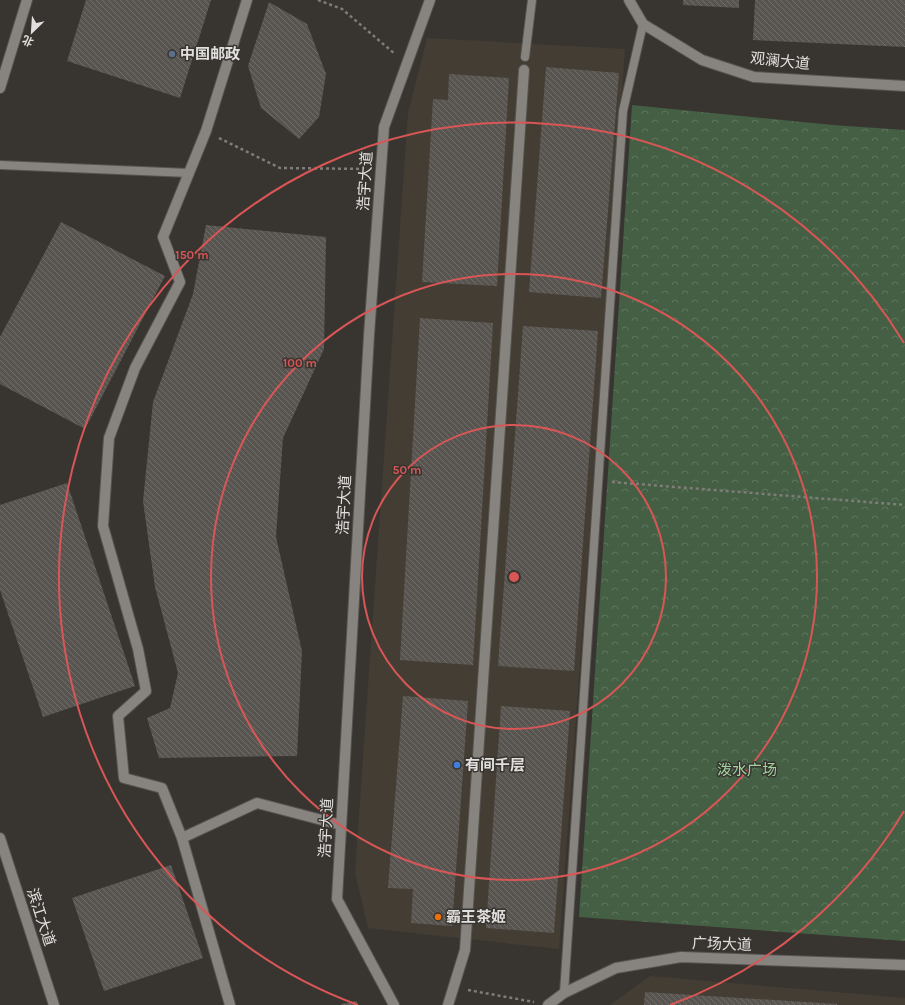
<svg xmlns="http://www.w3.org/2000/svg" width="905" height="1005" viewBox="0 0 905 1005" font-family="Karla,'Noto Sans SC',sans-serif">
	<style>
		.built { fill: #433d34 }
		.park { fill: url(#park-crowns) }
		.building { fill: url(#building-back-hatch) }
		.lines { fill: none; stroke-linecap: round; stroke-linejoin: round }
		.lane-casing { stroke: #565350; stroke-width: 10 }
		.street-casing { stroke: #565350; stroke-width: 12 }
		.path { stroke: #7f7c79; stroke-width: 2.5; stroke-dasharray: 3 3; stroke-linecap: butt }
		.lane { stroke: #87847f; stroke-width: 8 }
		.street { stroke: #87847f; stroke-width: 10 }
		.ring { fill: none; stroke: #d95656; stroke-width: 2 }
		.service-dot { fill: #5c6f8a; stroke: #383531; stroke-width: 1.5 }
		.shop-dot { fill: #3f7fe0; stroke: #383531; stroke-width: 1.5 }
		.food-dot { fill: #e8710a; stroke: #383531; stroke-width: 1.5 }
		.labels { text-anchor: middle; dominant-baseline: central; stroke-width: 3; stroke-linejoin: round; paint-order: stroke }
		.poi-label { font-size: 15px; font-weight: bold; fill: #e2e0de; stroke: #383531; text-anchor: start }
		.street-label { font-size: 15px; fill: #e2e0de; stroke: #383531 }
		.park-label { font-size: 15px; fill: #a1d59e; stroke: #383531 }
		.centre { fill: #d95656; stroke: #383531; stroke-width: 2 }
		.ring-label { font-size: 12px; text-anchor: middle; font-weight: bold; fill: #d95656; stroke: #383531; stroke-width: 3; stroke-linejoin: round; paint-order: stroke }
	</style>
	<defs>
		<pattern id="park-crowns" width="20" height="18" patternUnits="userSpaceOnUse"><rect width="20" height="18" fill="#445f43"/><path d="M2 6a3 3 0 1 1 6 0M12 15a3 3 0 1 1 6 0" fill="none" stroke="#5f765e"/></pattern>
		<pattern id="building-back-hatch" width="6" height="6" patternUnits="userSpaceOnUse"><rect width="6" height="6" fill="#585551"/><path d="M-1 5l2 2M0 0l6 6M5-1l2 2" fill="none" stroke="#706d6a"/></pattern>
	</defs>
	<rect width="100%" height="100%" fill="#383531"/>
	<g class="built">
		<polygon points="427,38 625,49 559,949 368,928 355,873 408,113"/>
		<polygon points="650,976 905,998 905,1005 610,1005"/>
	</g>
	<polygon class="park" points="632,105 833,125 905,130 905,941 579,917"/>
	<g class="building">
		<polygon points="86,0 211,0 180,98 67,61"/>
		<polygon points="683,0 739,0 739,8 683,5"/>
		<polygon points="755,0 905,0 905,47 753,40"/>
		<polygon points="269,2 307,24 326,74 319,117 299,139 261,108 248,66"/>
		<polygon points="546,67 619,73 601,298 529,292"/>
		<polygon points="449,74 509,78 497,286 422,282 433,99 448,100"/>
		<polygon points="61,222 165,276 85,429 0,384 0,337"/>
		<polygon points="206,225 326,237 324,349 283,438 276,537 302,651 297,756 159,758 147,718 170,708 178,673 155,587 143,501 153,402 193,294"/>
		<polygon points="420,318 493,323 473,665 400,660"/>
		<polygon points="523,326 598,331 574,671 498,666"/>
		<polygon points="67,483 135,686 43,717 0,590 0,505"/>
		<polygon points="403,696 468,701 452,926 411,923 413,889 388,888"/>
		<polygon points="501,706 570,711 554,933 486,928"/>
		<polygon points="171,865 203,958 104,991 72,898"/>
		<polygon points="645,992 837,1004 837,1005 644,1005"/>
		<polygon points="357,1001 357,1005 341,1005 341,1004"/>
	</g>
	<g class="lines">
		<g class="lane-casing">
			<g id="lane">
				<polyline points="525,57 532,0"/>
				<polyline points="0,165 189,173"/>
				<polyline points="564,993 623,111 643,24"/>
			</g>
		</g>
		<g class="street-casing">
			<g id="street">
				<polyline points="629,0 643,24 702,60 754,77 905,86"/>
				<polyline points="0,88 27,0"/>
				<polyline points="0,838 54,1005"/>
				<polyline points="182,838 257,803 341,825"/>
				<polyline points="230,1005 182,838 162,788 124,778 118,716 146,691 138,649 103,526 109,438 135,368 180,282 163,237 206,131 247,0"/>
				<polyline points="394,1005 337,899 369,335 384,127 430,0"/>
				<polyline points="448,1005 465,950 524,70"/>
				<polyline points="548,1005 564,993 616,968 681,957 905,965"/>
			</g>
		</g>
		<g class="path">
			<polyline points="318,0 342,9 395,54"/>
			<polyline points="219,138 280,168 367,169"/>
			<polyline points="612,482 905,505"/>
			<polyline points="468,990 534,1002"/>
		</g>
		<use href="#lane" class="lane"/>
		<use href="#street" class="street"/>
	</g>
	<g class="ring">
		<circle cx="514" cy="577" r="152"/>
		<circle cx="514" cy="577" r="303"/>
		<path d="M904 811A455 455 0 0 1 670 1005M358 1005A455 455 0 1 1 904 343"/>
	</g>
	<circle class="service-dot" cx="172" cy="54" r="4"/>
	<circle class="shop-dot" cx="457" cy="765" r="4"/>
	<circle class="food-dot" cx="438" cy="917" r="4"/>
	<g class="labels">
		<g class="poi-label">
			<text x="180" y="54">中国邮政</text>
			<text x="465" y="765">有间千层</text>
			<text x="446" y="917">霸王茶姬</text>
		</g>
		<g class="street-label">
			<text transform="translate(780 61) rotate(6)">观澜大道</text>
			<text transform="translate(365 181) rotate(-86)">浩宇大道</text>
			<text transform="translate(344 505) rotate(-87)">浩宇大道</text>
			<text transform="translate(326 828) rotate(-87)">浩宇大道</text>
			<text transform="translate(41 917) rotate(72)">滨江大道</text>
			<text transform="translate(722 944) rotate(2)">广场大道</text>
		</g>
		<g class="park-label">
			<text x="747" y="770">泼水广场</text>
		</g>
	</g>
	<circle cx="514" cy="577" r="6" class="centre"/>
	<g class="ring-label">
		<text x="192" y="259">150 m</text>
		<text x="300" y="367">100 m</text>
		<text x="407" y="474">50 m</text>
	</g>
	<g transform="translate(32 32) rotate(205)" stroke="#383531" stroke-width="3" paint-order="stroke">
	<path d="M0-3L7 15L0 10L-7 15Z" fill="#e2e0de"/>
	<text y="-6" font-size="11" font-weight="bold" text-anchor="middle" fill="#e2e0de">北</text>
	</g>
</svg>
